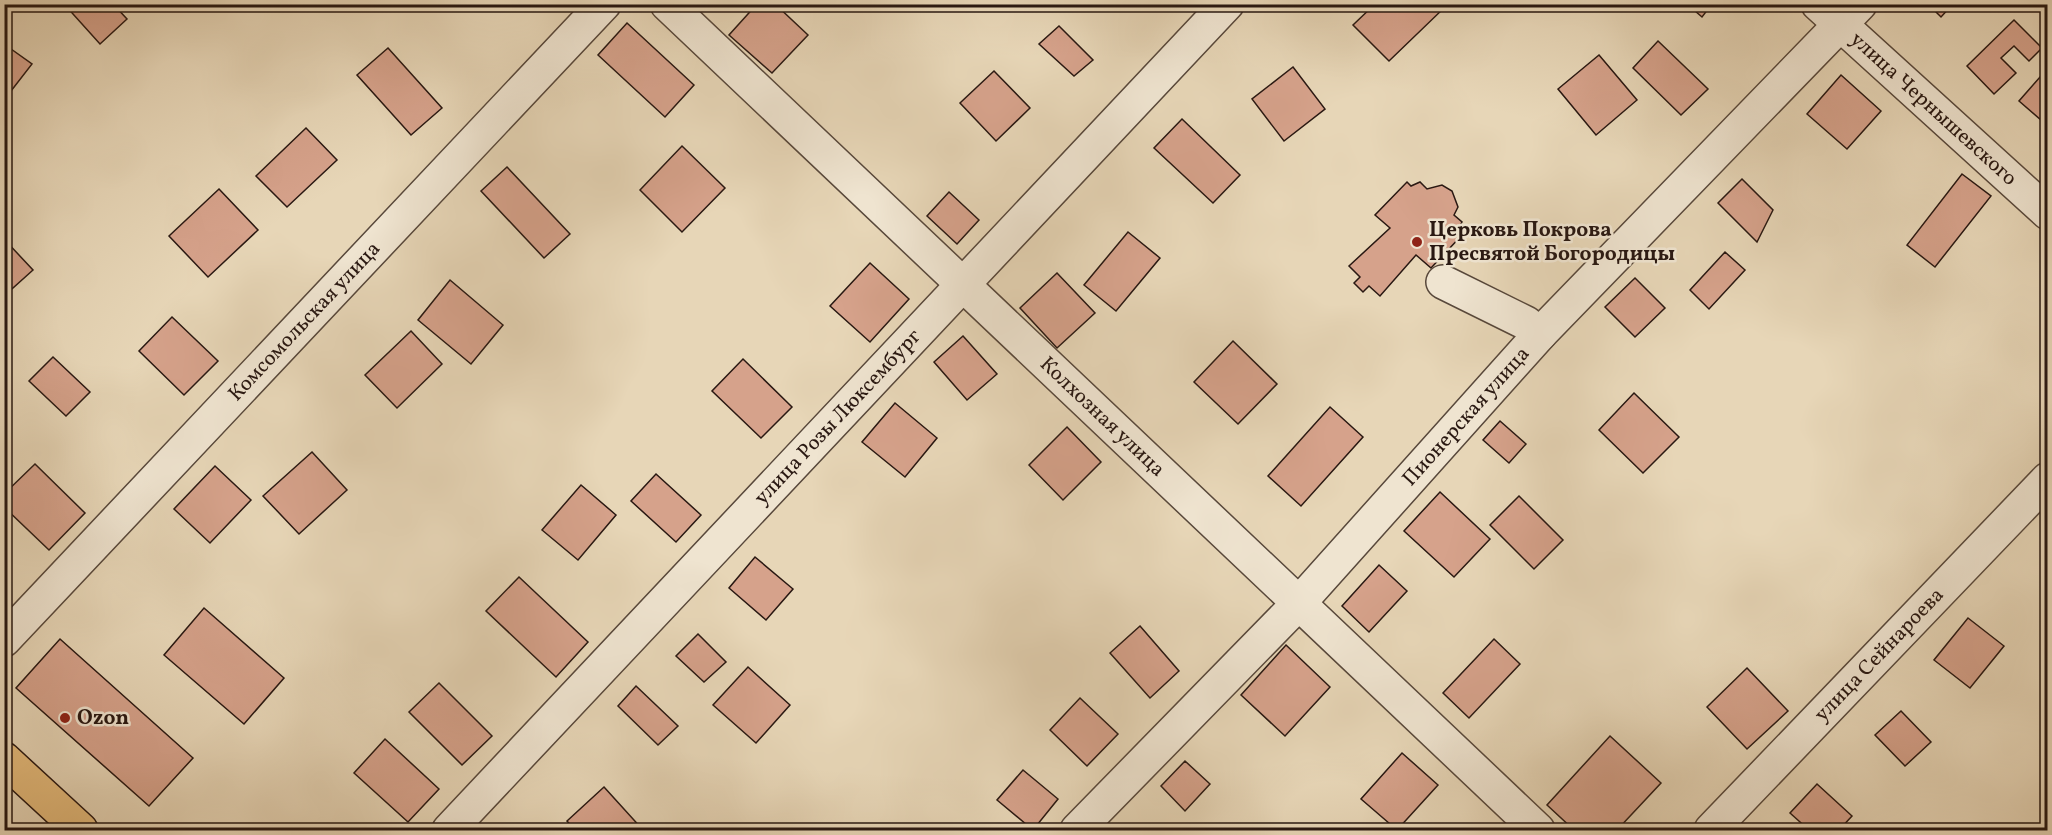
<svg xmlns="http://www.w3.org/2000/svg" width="2052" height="835" viewBox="0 0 2052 835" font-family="Vollkorn,serif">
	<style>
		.building { fill: #d6a28b; stroke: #291812; stroke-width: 1.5 }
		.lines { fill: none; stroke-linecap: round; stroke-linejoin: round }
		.minor-casing { stroke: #58483b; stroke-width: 36 }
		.major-casing { stroke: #291812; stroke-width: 36 }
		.minor { stroke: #efe4d0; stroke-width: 33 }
		.major { stroke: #e4bb7c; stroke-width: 33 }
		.poi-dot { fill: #8f2418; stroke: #efe4d0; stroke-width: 2 }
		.labels { text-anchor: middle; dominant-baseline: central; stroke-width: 5; stroke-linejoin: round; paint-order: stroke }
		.street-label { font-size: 21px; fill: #291812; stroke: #efe4d0 }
		.poi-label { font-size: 21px; font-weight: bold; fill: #291812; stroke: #efe4d0; text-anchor: start }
	</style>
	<rect width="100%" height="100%" fill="#e7d6b7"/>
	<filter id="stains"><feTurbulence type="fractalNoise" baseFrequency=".00333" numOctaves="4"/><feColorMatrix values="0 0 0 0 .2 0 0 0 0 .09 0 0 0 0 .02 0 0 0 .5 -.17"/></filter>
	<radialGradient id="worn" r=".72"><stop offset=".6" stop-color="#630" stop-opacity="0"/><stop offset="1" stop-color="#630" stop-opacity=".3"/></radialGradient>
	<g class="building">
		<polygon points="64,4 113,4 127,19 100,44"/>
		<polygon points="757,4 775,4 808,35 772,73 729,35"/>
		<polygon points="1375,4 1441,4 1444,8 1389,61 1353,25"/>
		<polygon points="1687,4 1712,4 1702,17"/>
		<polygon points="1928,4 1953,4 1941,17"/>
		<polygon points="2014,20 2042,48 2029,61 2014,46 2001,58 2016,73 1994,94 1967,66"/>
		<polygon points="627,23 694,85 665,117 598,55"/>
		<polygon points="1059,26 1093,60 1074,76 1039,44"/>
		<polygon points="1658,41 1708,89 1681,115 1633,68"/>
		<polygon points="4,44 32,64 4,100"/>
		<polygon points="388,48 442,108 411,135 357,75"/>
		<polygon points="1599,55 1637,100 1596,135 1558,89"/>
		<polygon points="1293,67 1325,109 1284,141 1252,99"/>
		<polygon points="2048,68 2048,126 2019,101"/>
		<polygon points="994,71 1030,108 996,141 960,103"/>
		<polygon points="1841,75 1881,111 1847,149 1807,114"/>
		<polygon points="1182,119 1240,175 1213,203 1154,148"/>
		<polygon points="306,128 337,160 287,207 256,176"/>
		<polygon points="682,146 725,188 682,232 640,190"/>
		<polygon points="507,167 570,234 544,258 481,191"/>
		<polygon points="1962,174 1991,196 1935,267 1907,245"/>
		<polygon points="1742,179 1773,210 1757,242 1718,203"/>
		<polygon points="1407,182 1411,186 1420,182 1427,189 1442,185 1452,191 1458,207 1454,215 1462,222 1457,231 1462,235 1431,268 1416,255 1380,296 1369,286 1363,292 1354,283 1360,277 1349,266 1390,228 1375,215"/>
		<polygon points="219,189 258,230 208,277 169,236"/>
		<polygon points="949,192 979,220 957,244 927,216"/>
		<polygon points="1128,232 1160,258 1116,311 1084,285"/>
		<polygon points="4,239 33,270 4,296"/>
		<polygon points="1725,252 1745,270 1709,309 1690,290"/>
		<polygon points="870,263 909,299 870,342 830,306"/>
		<polygon points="1057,273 1095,313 1057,348 1020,308"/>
		<polygon points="1635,278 1665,308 1635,337 1605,307"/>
		<polygon points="450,280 503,325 471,364 418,320"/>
		<polygon points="172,317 218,361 184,395 139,351"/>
		<polygon points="411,331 442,364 397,408 365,375"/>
		<polygon points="963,336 997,374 967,400 934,362"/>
		<polygon points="1233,341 1277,384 1238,424 1194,382"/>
		<polygon points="53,357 90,392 66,416 29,381"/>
		<polygon points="743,359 792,407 761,438 712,391"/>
		<polygon points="1634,393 1679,437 1643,473 1599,430"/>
		<polygon points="895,403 937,438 905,477 862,442"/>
		<polygon points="1330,407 1363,437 1301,506 1268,476"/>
		<polygon points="1500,421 1526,444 1509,463 1483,440"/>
		<polygon points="1067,427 1101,462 1063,500 1029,465"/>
		<polygon points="312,452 347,490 299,534 263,496"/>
		<polygon points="35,464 85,513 49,550 4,507 4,494"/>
		<polygon points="215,466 251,500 210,543 174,509"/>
		<polygon points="656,474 701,515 676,542 631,501"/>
		<polygon points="581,485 616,515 578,560 542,530"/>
		<polygon points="1440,492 1490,539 1454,577 1404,531"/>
		<polygon points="1519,496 1563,540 1534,569 1490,525"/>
		<polygon points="755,557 793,589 766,620 729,588"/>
		<polygon points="1379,565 1407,591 1369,632 1342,606"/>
		<polygon points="519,577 588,642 556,677 486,611"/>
		<polygon points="204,608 284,678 244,724 164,655"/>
		<polygon points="1968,618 2004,646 1970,688 1934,660"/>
		<polygon points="1140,626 1179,671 1150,698 1110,653"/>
		<polygon points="698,634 726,662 704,682 676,656"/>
		<polygon points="60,639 193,758 149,806 16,688"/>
		<polygon points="1494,639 1520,664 1469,718 1443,693"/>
		<polygon points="1286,645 1330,687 1285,736 1241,695"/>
		<polygon points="748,667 790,705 756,743 713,705"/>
		<polygon points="1747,668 1788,711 1747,749 1707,707"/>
		<polygon points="439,683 492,736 462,765 409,712"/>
		<polygon points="636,686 678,726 658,745 618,706"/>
		<polygon points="1080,698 1118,734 1087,766 1050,730"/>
		<polygon points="1901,711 1931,742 1905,766 1875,735"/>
		<polygon points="1610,736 1661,783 1617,830 1574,830 1547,805"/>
		<polygon points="385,739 439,789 408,822 354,773"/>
		<polygon points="1402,753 1438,785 1397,830 1361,799"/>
		<polygon points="1185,761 1210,784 1185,811 1161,786"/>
		<polygon points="1023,770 1058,799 1033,830 997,800"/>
		<polygon points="1817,784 1852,816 1839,830 1809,830 1790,813"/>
		<polygon points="604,787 643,830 575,830 567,821"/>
	</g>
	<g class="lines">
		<g class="minor-casing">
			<g id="minor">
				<path id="s1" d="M 667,4 L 1538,830"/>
				<path id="s2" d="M 1818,4 L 2048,213"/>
				<polyline points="1443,282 1526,323 1540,334"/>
				<path id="s3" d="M 4,640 L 604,4"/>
				<path id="s4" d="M 449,830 L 1227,4"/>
				<path id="s5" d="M 1077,830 L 1299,603 L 1540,334 L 1860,4"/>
				<path id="s6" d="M 1711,830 L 2048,479"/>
			</g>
		</g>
		<g class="major-casing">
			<polyline id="major" points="4,759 81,830"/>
		</g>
		<use href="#minor" class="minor"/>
		<use href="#major" class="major"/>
	</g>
	<g class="poi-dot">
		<circle cx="1417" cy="242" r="6"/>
		<circle cx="65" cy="718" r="6"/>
	</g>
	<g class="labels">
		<g class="street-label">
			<text stroke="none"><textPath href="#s2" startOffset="156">улица Чернышевского</textPath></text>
			<text stroke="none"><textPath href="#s3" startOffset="438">Комсомольская улица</textPath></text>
			<text stroke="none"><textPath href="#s5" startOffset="568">Пионерская улица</textPath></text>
			<text stroke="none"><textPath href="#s4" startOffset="567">улица Розы Люксембург</textPath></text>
			<text stroke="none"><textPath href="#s1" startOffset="600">Колхозная улица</textPath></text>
			<text stroke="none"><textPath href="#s6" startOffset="243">улица Сейнароева</textPath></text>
		</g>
		<g class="poi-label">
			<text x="1429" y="230">Церковь Покрова<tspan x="1429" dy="24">Пресвятой Богородицы</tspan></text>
			<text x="77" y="718">Ozon</text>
		</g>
	</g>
	<rect width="2052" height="835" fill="none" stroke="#e7d6b7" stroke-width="24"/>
	<rect x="6" y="6" width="2040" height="823" fill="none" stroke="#291812" stroke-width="3"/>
	<rect x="12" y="12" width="2028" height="811" fill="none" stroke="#291812" stroke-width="1.5"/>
	<rect width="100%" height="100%" filter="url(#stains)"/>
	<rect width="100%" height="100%" fill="url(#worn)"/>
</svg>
